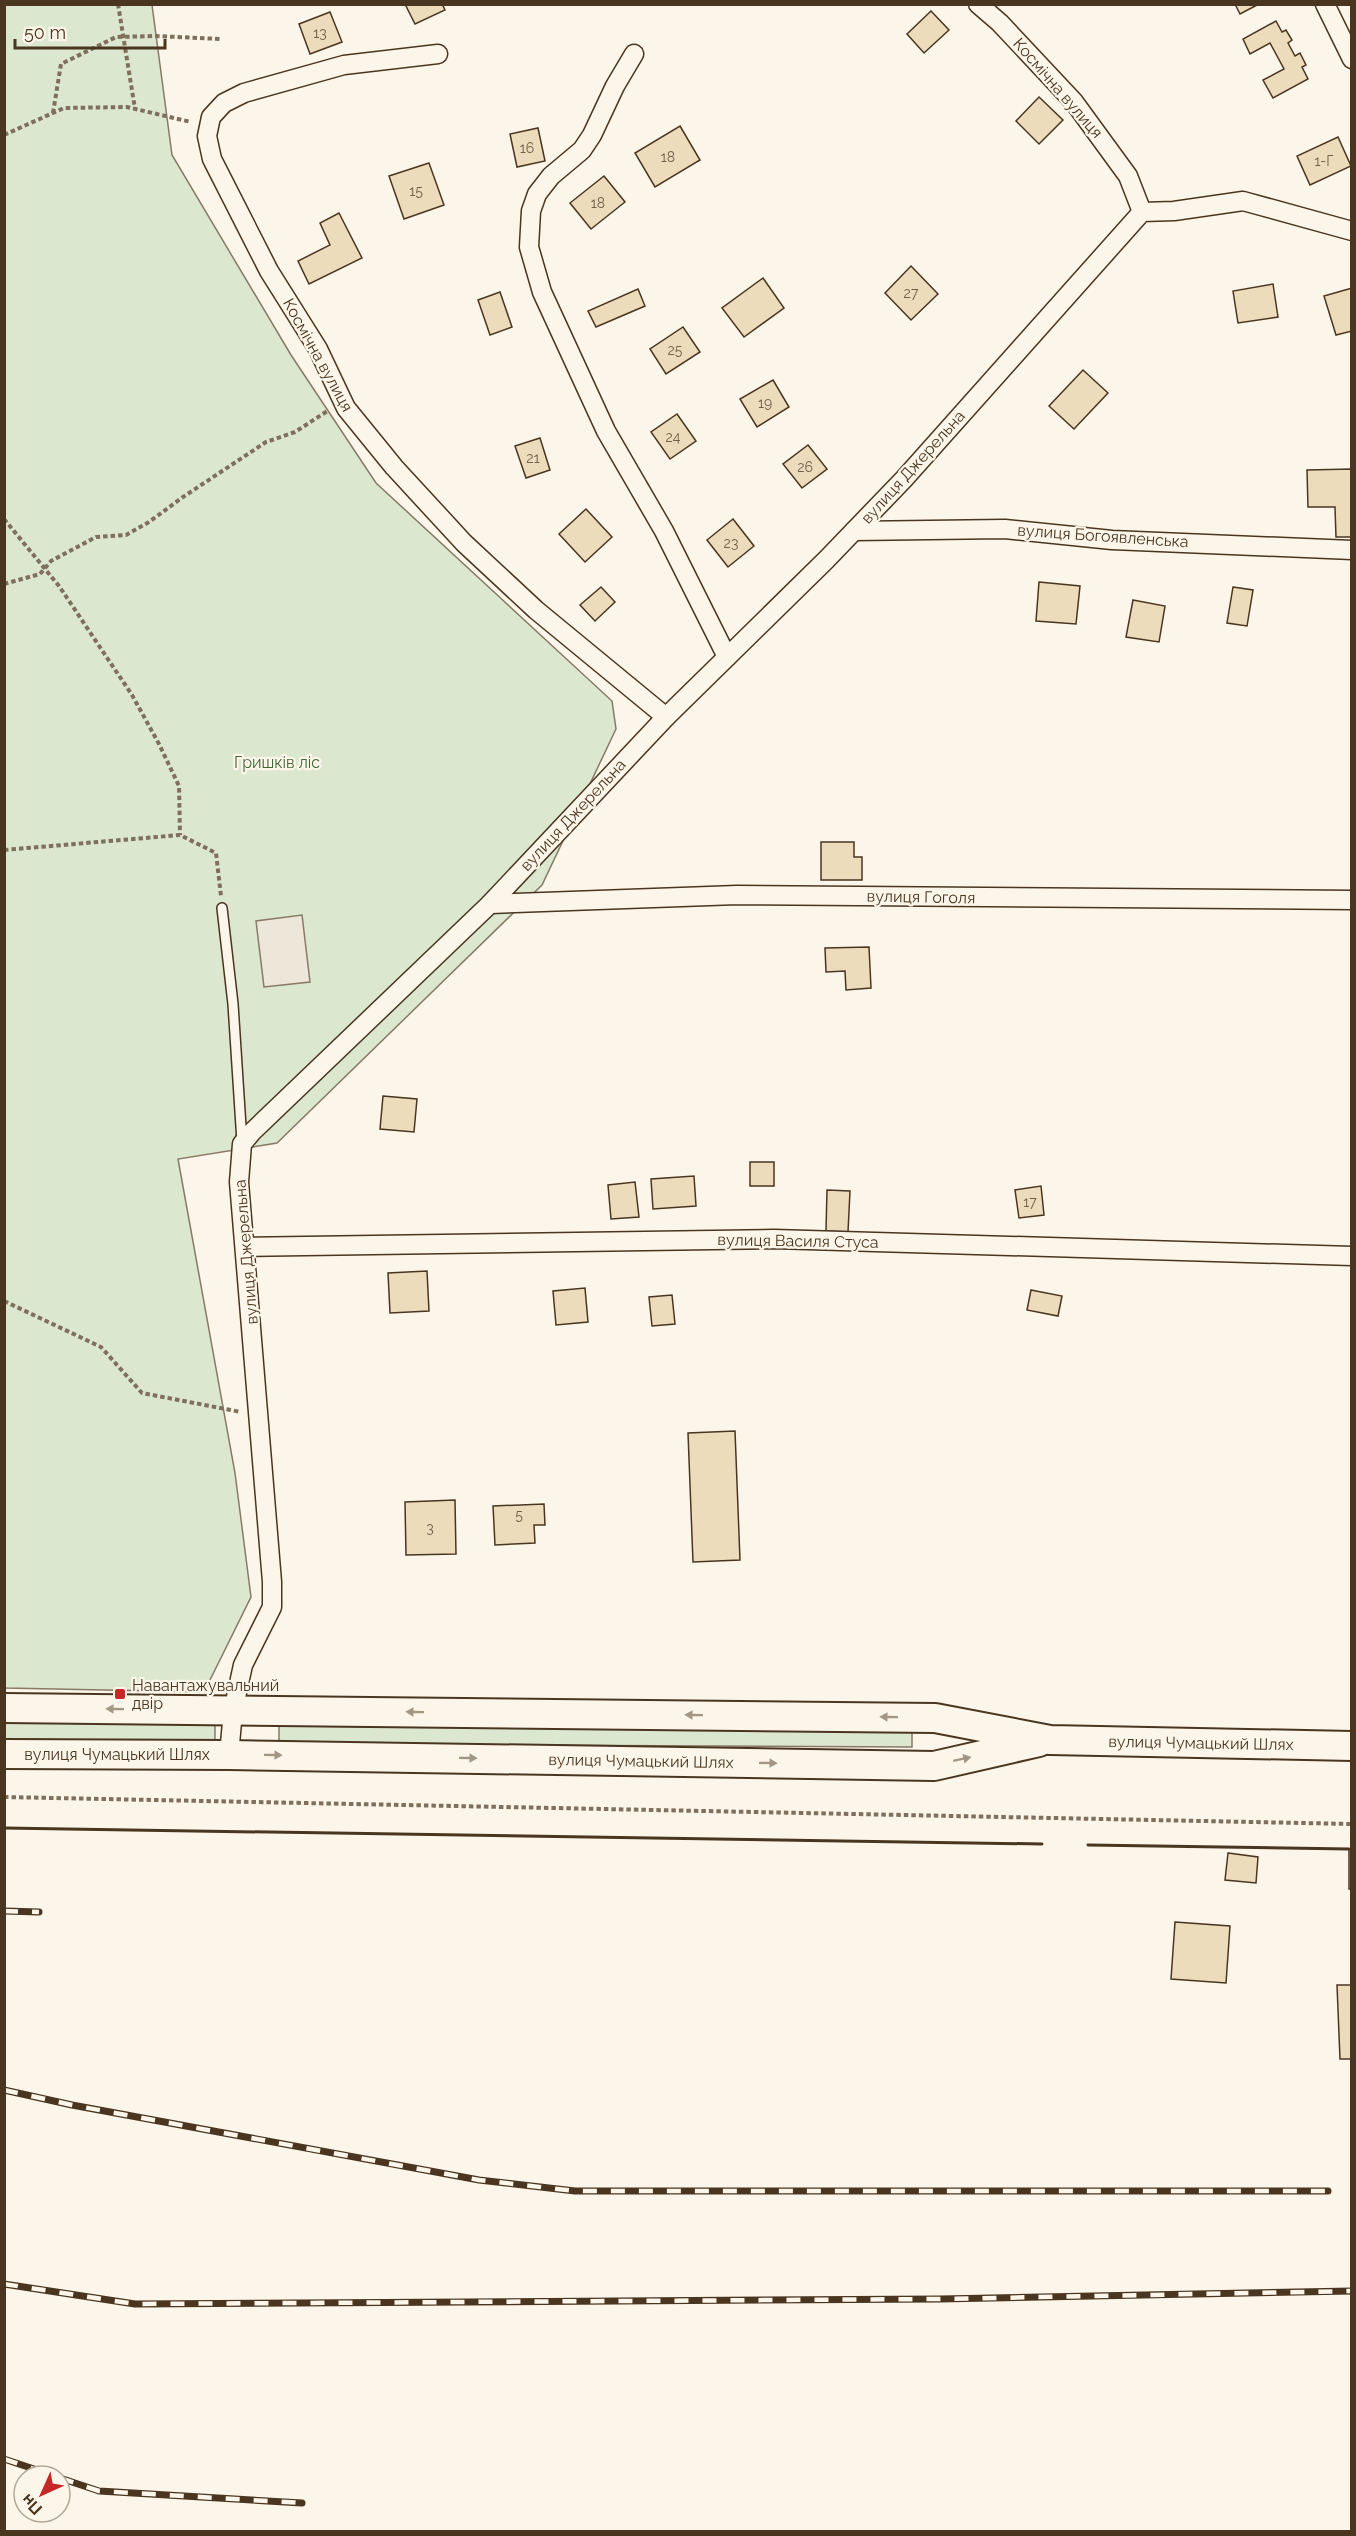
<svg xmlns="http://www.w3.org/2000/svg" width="1356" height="2536" viewBox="0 0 1356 2536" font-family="Raleway,sans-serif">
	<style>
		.green { fill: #dce7d0; stroke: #887966; stroke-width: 1.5 }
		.parking { fill: #ede7d9; stroke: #887966; stroke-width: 1.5 }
		.building { fill: #ecdcbc; stroke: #4a3520; stroke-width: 1.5 }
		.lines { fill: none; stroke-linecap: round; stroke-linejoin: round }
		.lane-casing { stroke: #4a3520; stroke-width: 12 }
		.street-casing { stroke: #4a3520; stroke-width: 21 }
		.primary-casing { stroke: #4a3520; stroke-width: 32 }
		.path { stroke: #7f6f5c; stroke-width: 4; stroke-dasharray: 4.5 3; stroke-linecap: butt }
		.lane { stroke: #fbf6e9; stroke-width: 9 }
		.street { stroke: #fbf6e9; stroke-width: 18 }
		.primary { stroke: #fbf6e9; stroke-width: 28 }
		.rail-casing { stroke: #4a3520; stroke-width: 7 }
		.rail { stroke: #fbf6e9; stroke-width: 4.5; stroke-dasharray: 14; stroke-linecap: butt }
		.wall { stroke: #4a3520; stroke-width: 3 }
		.oneway { fill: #a29684 }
		.poi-dot { fill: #c62828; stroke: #fbf6e9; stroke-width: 2 }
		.labels { text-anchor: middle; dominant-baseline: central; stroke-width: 4.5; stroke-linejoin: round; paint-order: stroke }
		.number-label { font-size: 14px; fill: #725f47 }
		.street-label { font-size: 16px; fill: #4a3520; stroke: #fbf6e9 }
		.park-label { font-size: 16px; fill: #436837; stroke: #fbf6e9 }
		.poi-label { font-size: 16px; fill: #4a3520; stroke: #fbf6e9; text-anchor: start }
	</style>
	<rect width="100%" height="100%" fill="#fbf6e9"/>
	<g class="green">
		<polygon points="5,5 152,5 172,155 291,355 376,483 612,701 616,729 542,885 277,1143 178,1159 235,1473 251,1597 204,1692 5,1688"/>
		<polygon points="5,1721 215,1724 215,1742 5,1739"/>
		<polygon points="279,1726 912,1730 912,1747 279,1744"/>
	</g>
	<polygon class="parking" points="302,915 310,982 264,987 256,921"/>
	<g class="building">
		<polygon points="405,4 442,4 445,10 415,24"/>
		<polygon points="1235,4 1259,4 1240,14"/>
		<polygon points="931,11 949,30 924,53 907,34"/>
		<polygon points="330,12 342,42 310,54 299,24"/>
		<polygon points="1276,21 1282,32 1286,30 1292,40 1288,43 1295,56 1300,53 1306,65 1302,67 1308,79 1273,98 1263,80 1284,69 1270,43 1250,54 1243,39"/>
		<polygon points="1039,97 1063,120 1039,144 1016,121"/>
		<polygon points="680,126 700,160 655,187 635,153"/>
		<polygon points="538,128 545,161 517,167 510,134"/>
		<polygon points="1338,137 1351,166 1310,185 1297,156"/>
		<polygon points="429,163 444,205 404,219 389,176"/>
		<polygon points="604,176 625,202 591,229 570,203"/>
		<polygon points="339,213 362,258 309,284 298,261 330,245 320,223"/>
		<polygon points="911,266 938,294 911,320 885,293"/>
		<polygon points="763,278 784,308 744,337 722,308"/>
		<polygon points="1273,284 1278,317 1238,323 1233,291"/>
		<polygon points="1352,288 1352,331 1336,335 1324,296"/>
		<polygon points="638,289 645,306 596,327 588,311"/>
		<polygon points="500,292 512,327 490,335 478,300"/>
		<polygon points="683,327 700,352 666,374 650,349"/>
		<polygon points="1083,370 1108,393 1074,429 1049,406"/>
		<polygon points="773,380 789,407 757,427 740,399"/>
		<polygon points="677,414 696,441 670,459 651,432"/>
		<polygon points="540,438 550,470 526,478 515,446"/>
		<polygon points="808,445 827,469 802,488 783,464"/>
		<polygon points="1352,469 1352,537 1336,537 1335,507 1308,507 1307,470"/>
		<polygon points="586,509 612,537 585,562 559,534"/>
		<polygon points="733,519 754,546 728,567 707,540"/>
		<polygon points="1039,582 1080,586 1076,624 1036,621"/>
		<polygon points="601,587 615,602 595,621 580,605"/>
		<polygon points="1233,587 1253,590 1247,626 1227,623"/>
		<polygon points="1133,600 1165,606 1159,642 1126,637"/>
		<polygon points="821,842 854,842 854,857 862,857 862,880 821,880"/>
		<polygon points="869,947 871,988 846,990 845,971 826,972 825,948"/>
		<polygon points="383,1096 417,1099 414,1132 380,1129"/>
		<rect x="750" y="1162" width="24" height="24"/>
		<polygon points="694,1176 696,1206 653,1209 651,1179"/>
		<polygon points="635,1182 639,1217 611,1219 608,1185"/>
		<polygon points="1041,1186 1044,1215 1019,1218 1015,1190"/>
		<polygon points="827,1190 850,1191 848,1232 826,1231"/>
		<polygon points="427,1271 429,1311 390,1313 388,1273"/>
		<polygon points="585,1288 588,1322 556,1325 553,1291"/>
		<polygon points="1031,1290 1062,1296 1058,1316 1027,1310"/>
		<polygon points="672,1295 675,1324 652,1326 649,1297"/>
		<polygon points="735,1431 740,1560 693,1562 688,1433"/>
		<polygon points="455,1500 456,1554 406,1555 405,1502"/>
		<polygon points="544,1504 545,1525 534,1525 535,1543 495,1545 493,1506"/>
		<rect x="1349" y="1849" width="3" height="40"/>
		<polygon points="1228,1853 1258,1857 1256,1883 1225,1880"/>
		<polygon points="1175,1922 1230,1926 1226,1983 1171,1979"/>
		<polygon points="1337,1985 1352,1985 1352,2059 1340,2059"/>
	</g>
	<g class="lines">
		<g class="lane-casing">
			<polyline id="lane" points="222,908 233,1004 242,1142"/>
		</g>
		<g class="street-casing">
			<g id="street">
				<polyline points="978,4 1000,23 1074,102 1128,176 1142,212"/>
				<polyline points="1325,4 1352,59"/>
				<polyline points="438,54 344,65 244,93 224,103 211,117 207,136 212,159 269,271 318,349 346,408 394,467 464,543 536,610 666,717"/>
				<polyline points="634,54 615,86 592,135 582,150 551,176 537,194 531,211 529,247 542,292 606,431 664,531 727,657"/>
				<polyline points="854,531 1005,529 1112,540 1352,550"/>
				<polyline points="490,904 737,895 1352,900"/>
				<polyline points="245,1247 774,1239 1352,1256"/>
				<polyline points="229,1755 233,1711 243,1665 272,1607 272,1582 239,1182 242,1144 252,1132 490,904 666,717 826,560 904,479 1142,212 1174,211 1243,201 1352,231"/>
			</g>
		</g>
		<g class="primary-casing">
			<g id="primary">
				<polyline points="4,1708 935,1718 1050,1740 1352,1746"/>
				<polyline points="4,1754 229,1755 934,1766 1039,1742"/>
			</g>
		</g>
		<g class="path">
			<polyline points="118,4 135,109"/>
			<polyline points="53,113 61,64 116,37 156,36 221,39"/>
			<polyline points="4,135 64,108 127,107 191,122"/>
			<polyline points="4,519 59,586 132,695 159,744 179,786 180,835"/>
			<polyline points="4,584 40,574 51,561 96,537 126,535 149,522 183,497 266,442 295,432 329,410"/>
			<polyline points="4,850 180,835 216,853 221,896"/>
			<polyline points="4,1301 101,1347 142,1393 241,1412"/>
			<polyline points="4,1797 1352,1824"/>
		</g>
		<use href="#lane" class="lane"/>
		<use href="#street" class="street"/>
		<use href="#primary" class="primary"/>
		<g class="rail-casing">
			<g id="rail">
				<polyline points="4,1911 39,1912"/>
				<polyline points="4,2090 72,2105 479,2180 575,2191 1328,2191"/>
				<polyline points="4,2284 135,2304 940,2299 1352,2291"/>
				<polyline points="4,2459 55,2476"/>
				<polyline points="60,2478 99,2491 302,2503"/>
			</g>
		</g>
		<use href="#rail" class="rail"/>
		<g class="wall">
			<polyline points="4,1828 1042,1844"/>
			<polyline points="1088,1845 1349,1849"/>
		</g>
	</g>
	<defs><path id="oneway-solid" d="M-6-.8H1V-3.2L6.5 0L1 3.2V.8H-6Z" transform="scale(1.5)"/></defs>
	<g class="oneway">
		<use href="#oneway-solid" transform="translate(115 1709) rotate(-179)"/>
		<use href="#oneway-solid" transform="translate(415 1712) rotate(-179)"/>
		<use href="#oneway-solid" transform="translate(694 1715) rotate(-179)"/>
		<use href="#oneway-solid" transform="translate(889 1717) rotate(-179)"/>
		<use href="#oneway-solid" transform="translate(273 1755) rotate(1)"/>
		<use href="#oneway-solid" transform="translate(468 1758) rotate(1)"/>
		<use href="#oneway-solid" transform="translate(962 1759) rotate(-12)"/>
		<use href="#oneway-solid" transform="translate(768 1763) rotate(1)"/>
	</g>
	<rect class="poi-dot" x="114" y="1688" width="12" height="12" rx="3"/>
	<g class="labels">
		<g class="number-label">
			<text x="320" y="33">13</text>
			<text x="527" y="148">16</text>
			<text x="668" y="157">18</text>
			<text x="1324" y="161">1-Г</text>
			<text x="416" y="191">15</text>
			<text x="598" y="203">18</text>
			<text x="911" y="293">27</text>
			<text x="675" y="350">25</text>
			<text x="765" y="403">19</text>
			<text x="673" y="437">24</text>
			<text x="533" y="458">21</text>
			<text x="805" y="467">26</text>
			<text x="731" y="543">23</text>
			<text x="1030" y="1202">17</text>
			<text x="519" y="1515">5</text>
			<text x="430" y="1528">3</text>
		</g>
		<g class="street-label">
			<text transform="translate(1058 88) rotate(49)">Космічна вулиця</text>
			<text transform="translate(318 355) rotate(61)">Космічна вулиця</text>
			<text transform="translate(913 467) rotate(-48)">вулиця Джерельна</text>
			<text transform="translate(1103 536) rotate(4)">вулиця Богоявленська</text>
			<text transform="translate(573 815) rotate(-47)">вулиця Джерельна</text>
			<text transform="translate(921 897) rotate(1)">вулиця Гоголя</text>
			<text transform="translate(798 1241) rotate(1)">вулиця Василя Стуса</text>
			<text transform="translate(246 1252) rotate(-95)">вулиця Джерельна</text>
			<text transform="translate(1201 1743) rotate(1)">вулиця Чумацький Шлях</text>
			<text x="117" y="1754">вулиця Чумацький Шлях</text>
			<text transform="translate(641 1761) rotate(1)">вулиця Чумацький Шлях</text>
		</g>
		<g class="park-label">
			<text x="277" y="762">Гришків ліс</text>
		</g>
		<g class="poi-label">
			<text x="132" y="1685">Навантажувальний<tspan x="132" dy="18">двір</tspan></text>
		</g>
	</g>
	<rect width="1356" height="2536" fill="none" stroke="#4a3520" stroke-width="12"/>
	<g transform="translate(42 2494) rotate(225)"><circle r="28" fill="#fbf6e9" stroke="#b4a999" stroke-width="1.5"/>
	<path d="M0-4.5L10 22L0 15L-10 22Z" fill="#c62828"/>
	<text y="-9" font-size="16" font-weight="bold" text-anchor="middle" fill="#4a3520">Пн</text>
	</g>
	<path d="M15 39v9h150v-9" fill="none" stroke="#4a3520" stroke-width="3"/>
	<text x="24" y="39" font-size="18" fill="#4a3520" stroke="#fbf6e9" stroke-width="4.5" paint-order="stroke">50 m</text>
</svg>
